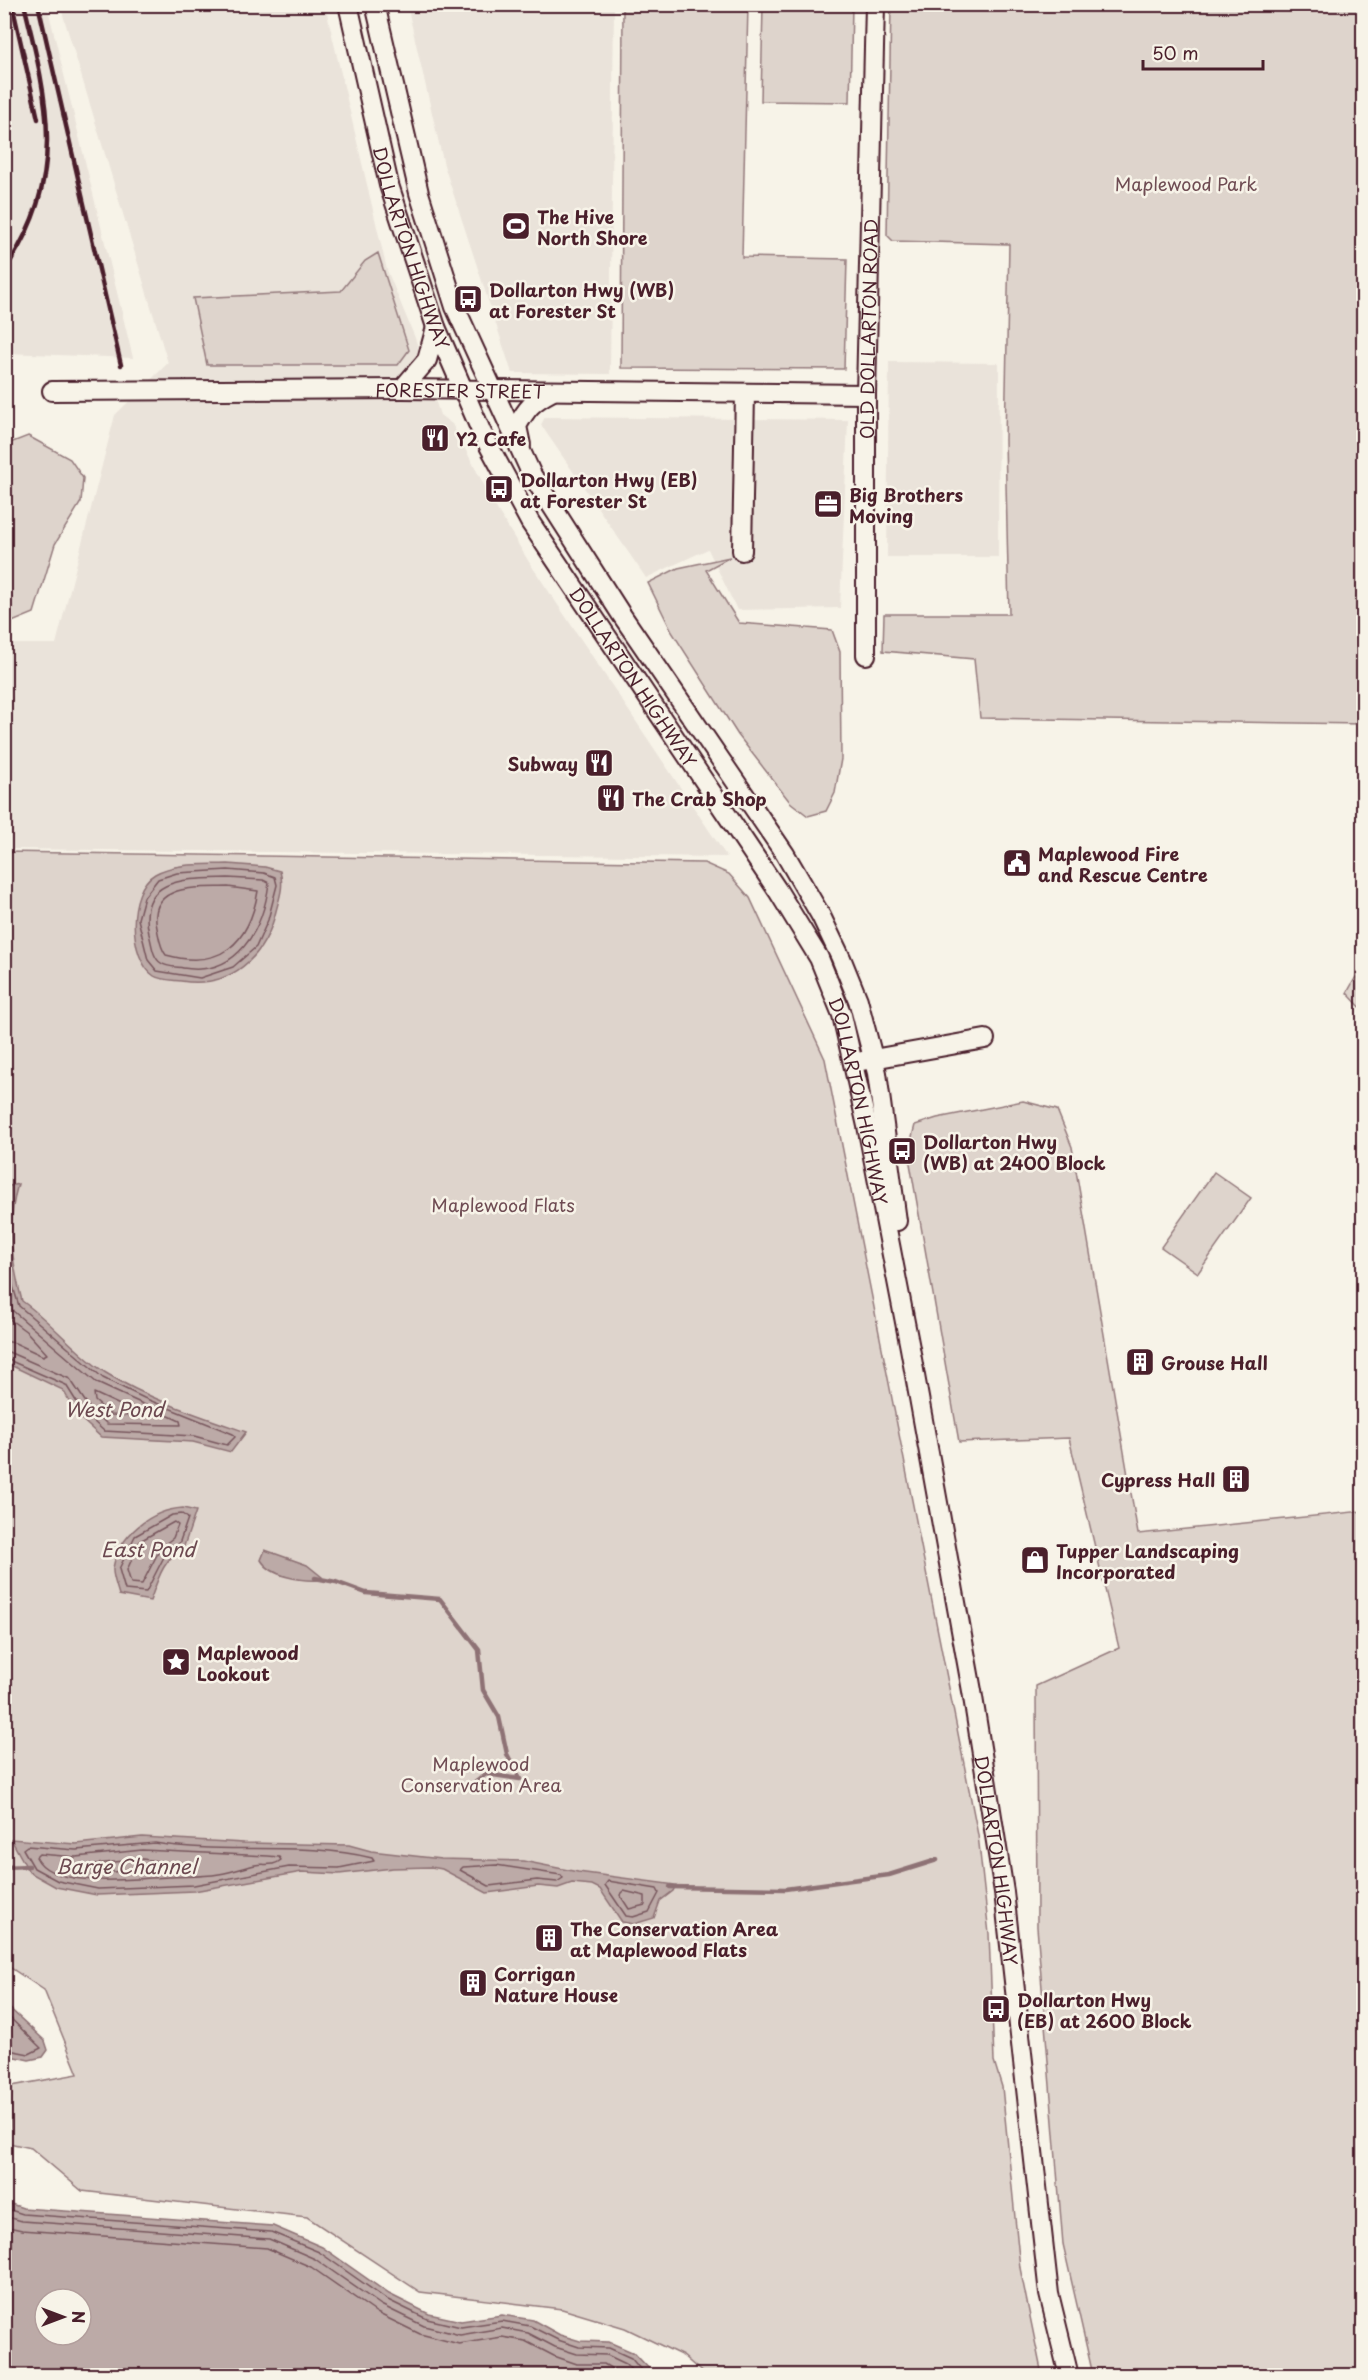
<svg xmlns="http://www.w3.org/2000/svg" width="1368" height="2380" viewBox="0 0 1368 2380" font-family="'Playpen Sans',sans-serif">
	<style>
		.built { fill: #eae3da }
		.green { fill: #ded4cc; stroke: #947a7c; stroke-width: 1.5 }
		.water { fill: #bcaaa7; stroke: #8e7275; stroke-width: 1.5; fill-rule: evenodd }
		.lines { fill: none; stroke-linecap: round; stroke-linejoin: round }
		.shore { stroke: #78575d; stroke-width: 1.5 }
		.stream { stroke: #8e7275; stroke-width: 4.5 }
		.minor-casing { stroke: #4a1f2b; stroke-width: 22 }
		.minor { stroke: #f7f3e8; stroke-width: 18 }
		.rail { stroke: #4a1f2b; stroke-width: 4.5 }
		.labels { text-anchor: middle; dominant-baseline: central; stroke-width: 5; stroke-linejoin: round; paint-order: stroke }
		.park-label { font-size: 18px; fill: #6f4c53; stroke: #f7f3e8 }
		.poi-label { font-size: 18px; font-weight: bold; fill: #4a1f2b; stroke: #f7f3e8; text-anchor: start }
		.street-label { font-size: 18px; fill: #4a1f2b; stroke: #f7f3e8 }
		.water-label { font-size: 20px; font-style: italic; fill: #6c4950; stroke: #f7f3e8 }
	</style>
	<rect width="100%" height="100%" fill="#f7f3e8"/>
	<filter id="ink" filterUnits="userSpaceOnUse"><feTurbulence type="fractalNoise" baseFrequency=".0167" numOctaves="2"/><feDisplacementMap in="SourceGraphic" scale="12" xChannelSelector="R" yChannelSelector="G"/><feConvolveMatrix kernelMatrix="1 2 1 2 8 2 1 2 1" color-interpolation-filters="sRGB"/></filter>
	<g filter="url(#ink)">
		<g class="built">
			<polygon points="5,4 47,5 133,358 5,353"/>
			<polygon points="60,5 325,5 387,270 415,338 440,415 452,424 495,506 529,562 727,857 5,849 5,644 56,644 115,415 168,363"/>
			<polygon points="407,5 614,5 610,374 512,373 444,165"/>
			<polygon points="889,362 999,363 998,557 887,557"/>
			<polygon points="545,417 848,420 840,608 737,610 708,549 646,578 541,425"/>
		</g>
		<g class="green">
			<polygon points="623,5 748,5 742,257 847,259 844,369 621,368"/>
			<polygon points="763,5 852,5 850,102 761,101"/>
			<polygon points="891,5 1363,5 1363,724 980,718 974,659 883,651 884,614 1009,614 1005,440 1009,244 893,241 887,235"/>
			<polygon points="378,253 409,350 398,365 207,365 193,298 341,291 365,261"/>
			<polygon points="28,436 70,459 83,478 81,502 55,544 34,613 5,625 5,454 10,443"/>
			<polygon points="730,557 706,570 739,623 832,630 840,652 841,759 835,793 826,811 808,816 790,802 738,735 672,632 648,583 678,568"/>
			<polygon points="4,852 704,863 729,874 750,898 825,1059 978,1835 989,1934 994,2061 1002,2087 1020,2268 1042,2375 705,2375 683,2356 625,2328 562,2309 420,2292 307,2217 82,2191 31,2148 9,2143 12,2086 78,2074 44,1990 5,1964"/>
			<polygon points="1363,964 1364,1010 1363,1010 1347,993"/>
			<polygon points="1023,1101 1057,1110 1072,1147 1138,1534 1363,1511 1363,2375 1093,2375 1063,2244 1037,1927 1036,1686 1119,1648 1069,1438 959,1442 908,1152 915,1125 937,1118"/>
			<polygon points="1214,1172 1251,1198 1198,1273 1161,1247"/>
		</g>
		<g class="water">
			<path d="M 228,864 L 265,867 L 280,871 C 284,886 280,896 276,911 C 265,958 230,989 181,981 C 173,980 160,980 154,976 C 128,958 127,890 155,874 C 176,862 205,865 228,864 Z"/>
			<path d="M 18,1184 C 6,1224 12,1262 22,1301 C 52,1322 75,1353 106,1373 C 148,1399 200,1416 246,1432 L 231,1452 L 193,1442 L 101,1437 L 78,1416 L 63,1390 L 6,1363 L 5,1187 Z"/>
			<path d="M 183,1508 L 196,1511 L 183,1549 C 163,1558 157,1582 150,1601 L 119,1595 C 117,1587 112,1575 113,1568 C 119,1535 151,1510 183,1508 Z"/>
			<path d="M 265,1550 L 307,1565 L 322,1577 L 319,1580 C 301,1581 271,1577 261,1560 Z"/>
			<polygon points="142,1837 244,1843 349,1845 371,1851 441,1859 523,1861 578,1872 676,1885 673,1891 660,1901 654,1918 634,1924 622,1922 600,1889 592,1885 572,1883 558,1888 538,1886 487,1893 442,1869 431,1867 393,1868 339,1874 302,1872 194,1891 97,1895 56,1887 29,1872 11,1839 76,1844"/>
			<polygon points="5,2004 45,2041 48,2050 43,2057 29,2060 5,2055"/>
			<path d="M 5,2202 L 23,2208 L 273,2226 L 322,2247 L 389,2294 L 429,2314 L 461,2321 L 502,2315 L 533,2320 L 560,2335 L 580,2341 L 609,2342 L 634,2353 L 655,2375 L 5,2375 ZM 45,2299 L 81,2299 L 81,2335 L 45,2335 Z"/>
		</g>
		<g class="lines">
			<g class="shore">
				<polygon points="228,870 264,873 275,877 277,885 268,920 256,947 233,967 200,978 157,971 148,960 138,919 144,897 158,879 177,873"/>
				<path d="M 228,878 L 263,880 L 269,883 C 263,930 237,977 183,968 C 177,967 166,967 161,963 C 152,957 152,943 149,934 C 136,876 188,879 228,878 Z"/>
				<path d="M 228,887 L 258,891 C 249,944 220,970 166,955 C 160,948 159,937 157,928 C 147,883 198,888 228,887 Z"/>
				<polyline points="4,1228 7,1267 19,1306 103,1378 144,1398 233,1434 235,1437 227,1445 194,1436 104,1431 83,1412 66,1385 4,1358"/>
				<polyline points="4,1286 13,1311 97,1383 180,1421 181,1425 107,1424 89,1407 70,1379 4,1350"/>
				<polyline points="4,1315 27,1332 47,1354 43,1356 15,1343 4,1341"/>
				<polygon points="94,1393 135,1412 136,1416 111,1415 95,1401"/>
				<polygon points="182,1514 188,1518 179,1544 167,1551 146,1592 125,1590 119,1569 135,1536 172,1515"/>
				<polygon points="174,1522 178,1525 173,1538 161,1547 142,1584 131,1583 127,1570 140,1541"/>
				<path d="M 155,1843 C 227,1855 302,1841 372,1858 L 374,1861 L 339,1868 L 289,1867 L 194,1885 L 98,1889 L 58,1881 L 34,1868 L 23,1849 L 27,1846 L 76,1850 Z"/>
				<path d="M 142,1850 L 268,1856 L 279,1857 L 281,1860 C 273,1867 264,1863 255,1865 C 243,1868 231,1872 219,1874 C 202,1877 185,1876 168,1877 C 139,1878 52,1891 36,1857 L 39,1854 L 76,1857 Z"/>
				<polygon points="142,1859 167,1862 169,1865 166,1868 99,1873 85,1868 87,1865"/>
				<polygon points="496,1865 561,1875 563,1878 557,1882 537,1880 489,1886 460,1870 463,1867"/>
				<polygon points="608,1881 657,1889 659,1893 649,1912 633,1917 626,1916 605,1885"/>
				<polygon points="624,1891 645,1896 645,1905 629,1909 620,1895"/>
				<polyline points="4,2012 41,2048 29,2054 4,2049"/>
				<polyline points="4,2208 23,2214 271,2232 319,2252 386,2299 427,2319 461,2327 502,2321 530,2326 558,2340 579,2347 609,2348 631,2358 646,2376"/>
				<polyline points="4,2216 22,2221 269,2239 315,2259 381,2305 424,2326 460,2335 502,2328 528,2333 555,2347 577,2354 607,2355 626,2364 636,2376"/>
				<polyline points="4,2226 22,2230 267,2248 311,2267 377,2313 420,2334 459,2344 502,2337 525,2341 554,2356 577,2364 604,2364 624,2376"/>
			</g>
			<g class="stream">
				<polyline points="315,1578 336,1582 366,1593 440,1599 479,1650 483,1690 499,1717 507,1754 520,1779 486,1774 471,1786"/>
				<polyline points="4,1867 29,1866"/>
				<polyline points="670,1887 785,1889 889,1875 937,1860"/>
			</g>
			<g class="minor-casing">
				<g id="minor">
					<path id="s1" d="M 348,4 L 389,185 L 436,327 L 482,433 L 530,522 L 778,891 L 819,958 L 842,1015 L 867,1126 L 910,1348 L 972,1691 L 1004,1892 L 1049,2294 L 1069,2376"/>
					<polyline points="375,4 419,193 455,307 532,475 621,614 785,854 821,916 841,958 858,1000 877,1073 897,1221"/>
					<polyline points="402,389 427,360 436,327"/>
					<path id="s2" d="M 52,391 L 402,389 L 866,394"/>
					<path d="M 521,445 L 517,426 C 527,408 532,402 551,392"/>
					<polyline points="742,551 745,393"/>
					<path id="s3" d="M 866,655 L 866,394 L 875,4"/>
					<polyline points="862,1061 985,1039"/>
				</g>
			</g>
			<use href="#minor" class="minor"/>
			<g class="rail">
				<polyline points="12,4 38,119"/>
				<polyline points="38,4 121,365"/>
				<path d="M 4,271 C 67,178 49,105 24,4"/>
			</g>
		</g>
	</g>
	<defs>
		<g id="stadium-square" transform="scale(1.5)"><rect x="-9" y="-9" width="18" height="18" rx="4" fill="#4a1f2b" stroke="#f7f3e8"/><path d="M0-5a6.5 5 0 1 0 0 10a6.5 5 0 1 0 0-10ZM-3.5-1.8h7v3.6h-7Z" fill="#fff"/></g>
		<g id="bus-square" transform="scale(1.5)"><rect x="-9" y="-9" width="18" height="18" rx="4" fill="#4a1f2b" stroke="#f7f3e8"/><path d="M-5-6H5V4H4V6H2V4H-2V6H-4V4H-5ZM-3.5-4V0h7V-4ZM-3.5 1.2v1.5H-2V1.2ZM2 1.2v1.5H3.5V1.2Z" fill="#fff"/></g>
		<g id="restaurant-square" transform="scale(1.5)"><rect x="-9" y="-9" width="18" height="18" rx="4" fill="#4a1f2b" stroke="#f7f3e8"/><path d="M-5-6h1v4h1v-4h1v4h1v-4h1v5L-1.5 .5V6h-2V.5L-5-1ZM5-6V6H3V1.5H1.5Q1.5-4 5-6Z" fill="#fff"/></g>
		<g id="office-square" transform="scale(1.5)"><rect x="-9" y="-9" width="18" height="18" rx="4" fill="#4a1f2b" stroke="#f7f3e8"/><path d="M-6-3h4V-5.5h4V-3h4V5H-6ZM-1-4.5V-3h2v-1.5ZM-6 0V1H6V0Z" fill="#fff"/></g>
		<g id="civic-square" transform="scale(1.5)"><rect x="-9" y="-9" width="18" height="18" rx="4" fill="#4a1f2b" stroke="#f7f3e8"/><path d="M-.6-6.5H3V-4.5H.6V-3L4-1V1h2V6H-6V1h2V-1L-.6-3ZM-1.2 2.5V6h2.4V2.5Z" fill="#fff"/></g>
		<g id="building-square" transform="scale(1.5)"><rect x="-9" y="-9" width="18" height="18" rx="4" fill="#4a1f2b" stroke="#f7f3e8"/><path d="M-4-6H4V6H1V3H-1V6H-4ZM-2.5-4.3h1.7v1.8h-1.7ZM.8-4.3h1.7v1.8H.8ZM-2.5-1h1.7V.8h-1.7ZM.8-1h1.7V.8H.8Z" fill="#fff"/></g>
		<g id="shop-square" transform="scale(1.5)"><rect x="-9" y="-9" width="18" height="18" rx="4" fill="#4a1f2b" stroke="#f7f3e8"/><path d="M-5-2.5h2.3a2.7 3.5 0 0 1 5.4 0H5L5.5 6h-11ZM-1.5-2.5h3a1.5 2.3 0 0 0-3 0Z" fill="#fff"/></g>
		<g id="sight-square" transform="scale(1.5)"><rect x="-9" y="-9" width="18" height="18" rx="4" fill="#4a1f2b" stroke="#f7f3e8"/><path d="M0-6L1.8-2.2L6-1.7L2.9 1.2L3.7 5.4L0 3.3L-3.7 5.4L-2.9 1.2L-6-1.7L-1.8-2.2Z" fill="#fff"/></g>
	</defs>
	<g fill-rule="evenodd">
		<use href="#stadium-square" x="516" y="226"/>
		<use href="#bus-square" x="468" y="299"/>
		<use href="#restaurant-square" x="435" y="438"/>
		<use href="#bus-square" x="499" y="489"/>
		<use href="#office-square" x="828" y="504"/>
		<use href="#restaurant-square" x="599" y="763"/>
		<use href="#restaurant-square" x="611" y="798"/>
		<use href="#civic-square" x="1017" y="863"/>
		<use href="#bus-square" x="902" y="1151"/>
		<use href="#building-square" x="1140" y="1362"/>
		<use href="#building-square" x="1236" y="1479"/>
		<use href="#shop-square" x="1035" y="1560"/>
		<use href="#sight-square" x="176" y="1662"/>
		<use href="#building-square" x="549" y="1938"/>
		<use href="#building-square" x="473" y="1983"/>
		<use href="#bus-square" x="996" y="2009"/>
	</g>
	<g class="labels">
		<g class="park-label">
			<text x="1186" y="183">Maplewood Park</text>
			<text x="503" y="1204">Maplewood Flats</text>
			<text x="481" y="1763">Maplewood<tspan x="481" dy="21">Conservation Area</tspan></text>
		</g>
		<g class="poi-label">
			<text x="537" y="216">The Hive<tspan x="537" dy="21">North Shore</tspan></text>
			<text x="489" y="289">Dollarton Hwy (WB)<tspan x="489" dy="21">at Forester St</tspan></text>
			<text x="456" y="438">Y2 Cafe</text>
			<text x="520" y="479">Dollarton Hwy (EB)<tspan x="520" dy="21">at Forester St</tspan></text>
			<text x="849" y="494">Big Brothers<tspan x="849" dy="21">Moving</tspan></text>
			<text x="578" y="763" text-anchor="end">Subway</text>
			<text x="632" y="798">The Crab Shop</text>
			<text x="1038" y="853">Maplewood Fire<tspan x="1038" dy="21">and Rescue Centre</tspan></text>
			<text x="923" y="1141">Dollarton Hwy<tspan x="923" dy="21">(WB) at 2400 Block</tspan></text>
			<text x="1161" y="1362">Grouse Hall</text>
			<text x="1215" y="1479" text-anchor="end">Cypress Hall</text>
			<text x="1056" y="1550">Tupper Landscaping<tspan x="1056" dy="21">Incorporated</tspan></text>
			<text x="197" y="1652">Maplewood<tspan x="197" dy="21">Lookout</tspan></text>
			<text x="570" y="1928">The Conservation Area<tspan x="570" dy="21">at Maplewood Flats</tspan></text>
			<text x="494" y="1973">Corrigan<tspan x="494" dy="21">Nature House</tspan></text>
			<text x="1017" y="1999">Dollarton Hwy<tspan x="1017" dy="21">(EB) at 2600 Block</tspan></text>
		</g>
		<g class="street-label">
			<text stroke="none"><textPath href="#s1" startOffset="252">DOLLARTON HIGHWAY</textPath></text>
			<text stroke="none"><textPath href="#s3" startOffset="326">OLD DOLLARTON ROAD</textPath></text>
			<text stroke="none"><textPath href="#s2" startOffset="408">FORESTER STREET</textPath></text>
			<text stroke="none"><textPath href="#s1" startOffset="738">DOLLARTON HIGHWAY</textPath></text>
			<text stroke="none"><textPath href="#s1" startOffset="1224">DOLLARTON HIGHWAY</textPath></text>
			<text stroke="none"><textPath href="#s1" startOffset="1996">DOLLARTON HIGHWAY</textPath></text>
		</g>
		<g class="water-label">
			<text x="114" y="1409">West Pond</text>
			<text x="148" y="1549">East Pond</text>
			<text x="126" y="1866">Barge Channel</text>
		</g>
	</g>
	<rect width="1368" height="2380" fill="none" stroke="#f7f3e8" stroke-width="24"/>
	<rect x="12" y="12" width="1344" height="2356" fill="none" stroke="#4a1f2b" stroke-width="2" filter="url(#ink)"/>
	<g transform="translate(63 2317) rotate(90)"><circle r="28" fill="#f7f3e8" stroke="#b29e9c" stroke-width="1.5"/>
	<path d="M0-4.5L10 22L0 15L-10 22Z" fill="#4a1f2b"/>
	<text y="-9" font-size="16" font-weight="bold" text-anchor="middle" fill="#4a1f2b">N</text>
	</g>
	<path d="M1143 60v9h120v-9" fill="none" stroke="#4a1f2b" stroke-width="3"/>
	<text x="1152" y="60" font-size="18" fill="#4a1f2b" stroke="#f7f3e8" stroke-width="4.5" paint-order="stroke">50 m</text>
</svg>
